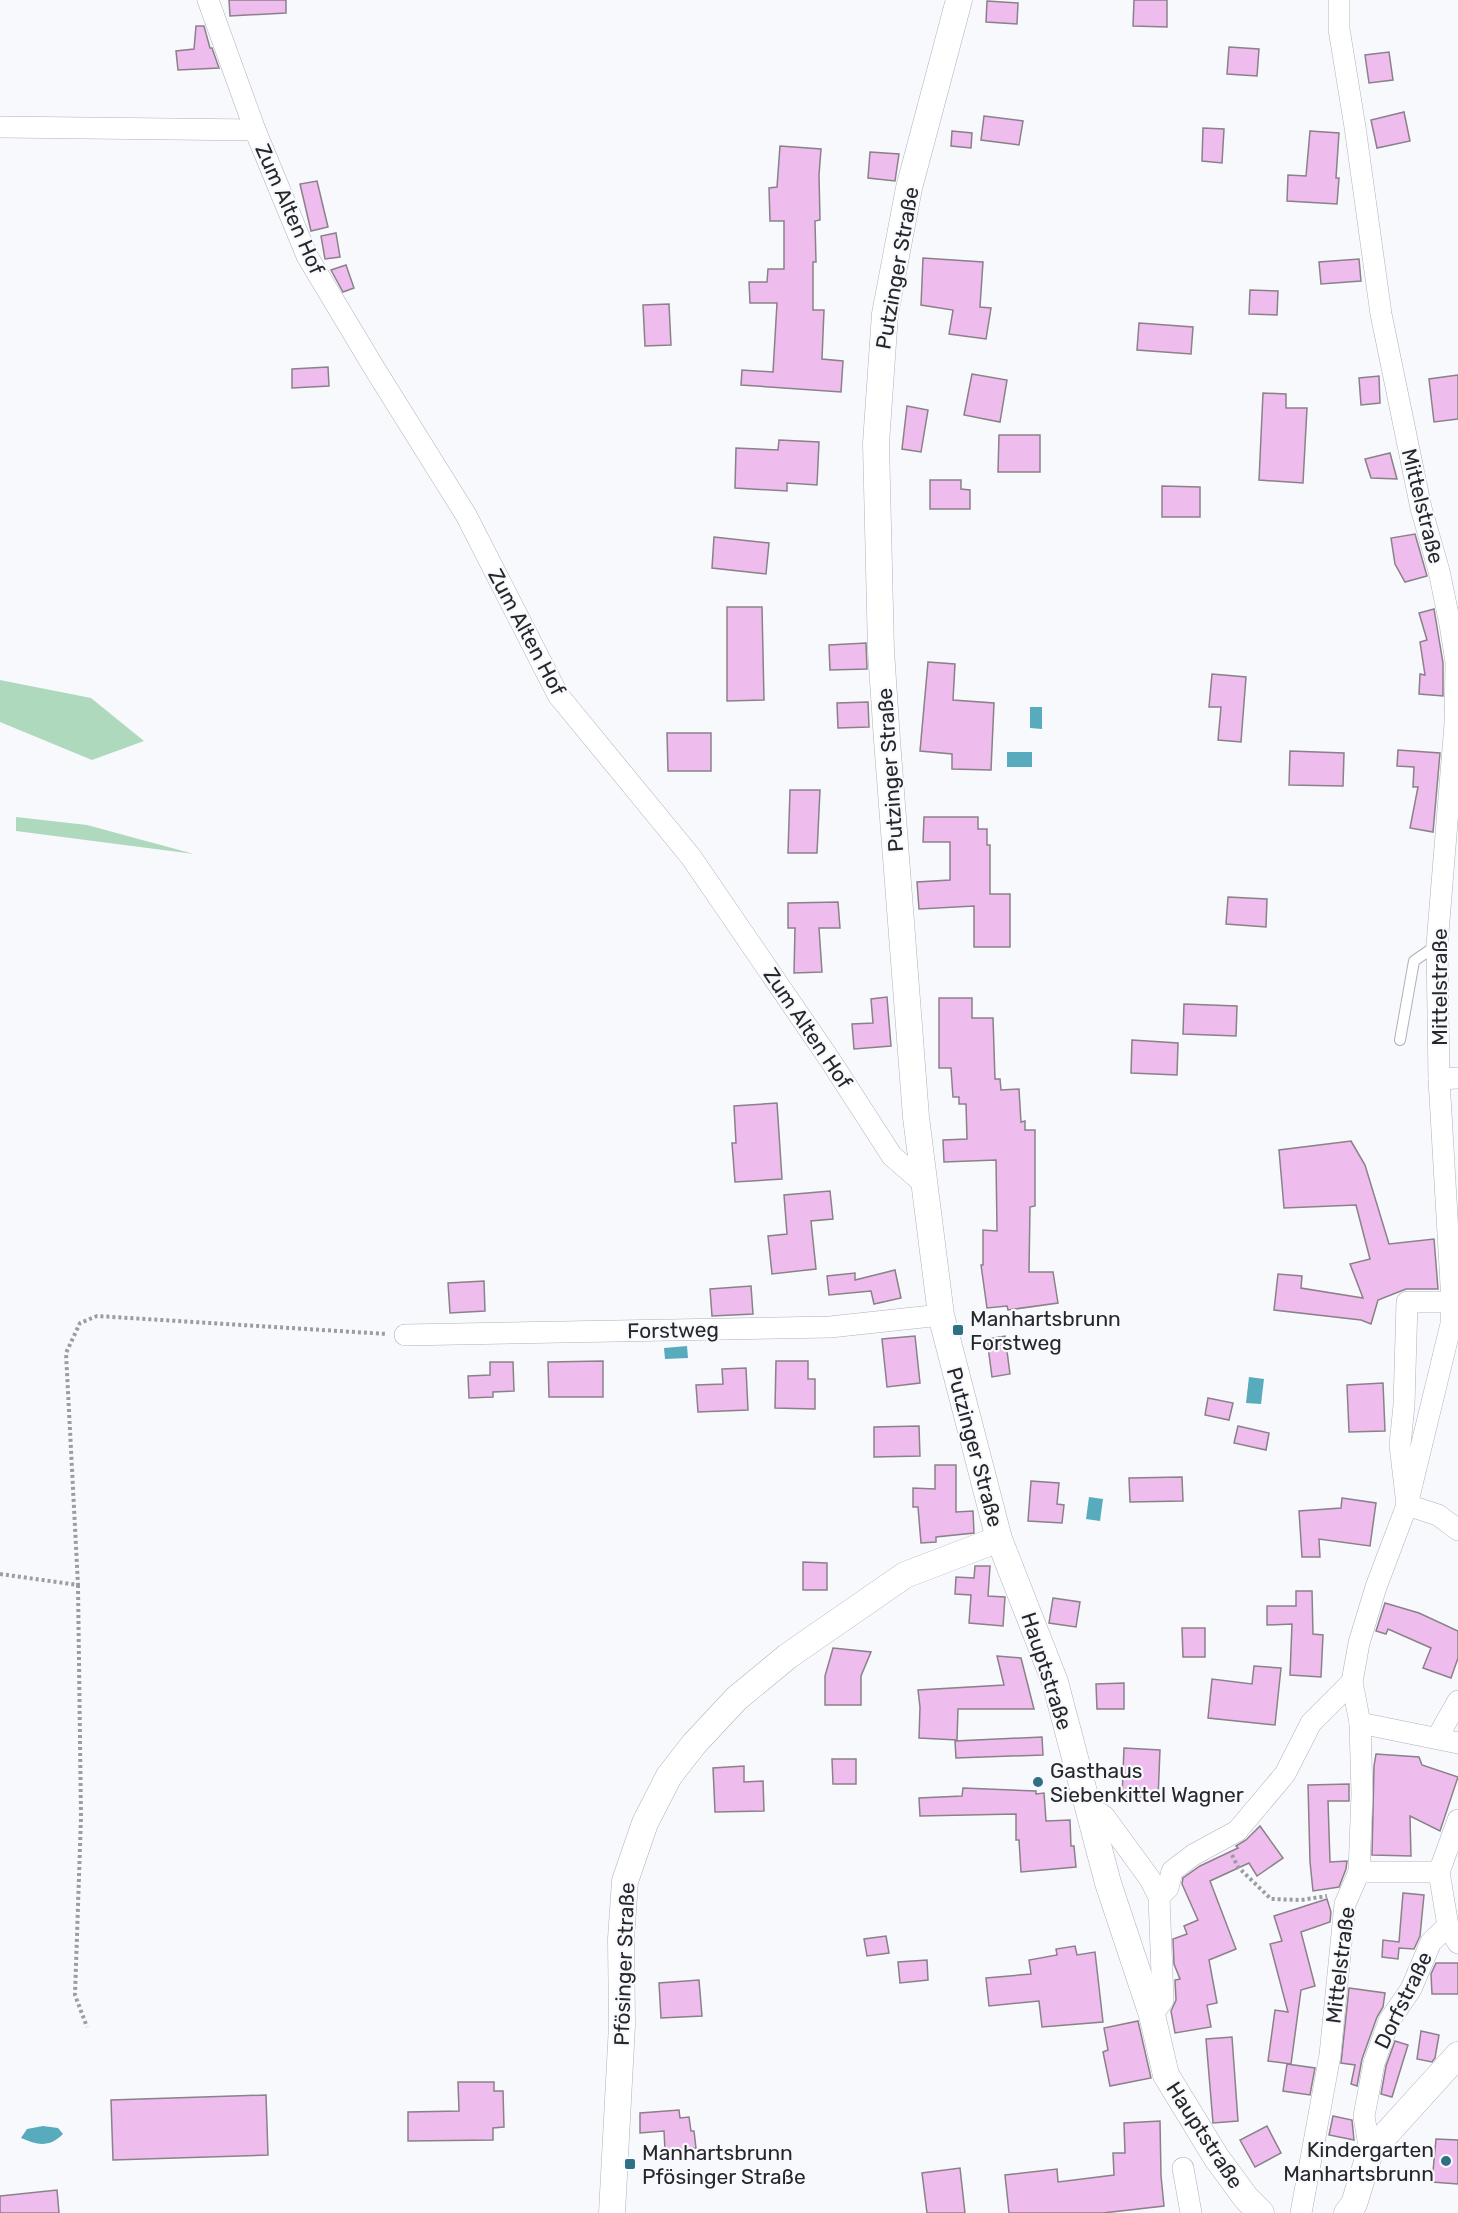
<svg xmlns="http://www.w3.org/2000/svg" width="1458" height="2213" viewBox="0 0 1458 2213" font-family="Rubik,sans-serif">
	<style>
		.green { fill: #afd9bd }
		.water { fill: #57abbc }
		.building { fill: #eebced; stroke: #8a8189; stroke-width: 1.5 }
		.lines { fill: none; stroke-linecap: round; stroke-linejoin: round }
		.service-casing { stroke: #aeb2bc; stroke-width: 12 }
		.minor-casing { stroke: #aeb2bc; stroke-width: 22 }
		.tertiary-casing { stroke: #aeb2bc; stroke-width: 27 }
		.path { stroke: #9c9da1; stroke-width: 4; stroke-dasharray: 3 3; stroke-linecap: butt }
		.service { stroke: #fff; stroke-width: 10 }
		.minor { stroke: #fff; stroke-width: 21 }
		.tertiary { stroke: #fff; stroke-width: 26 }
		.poi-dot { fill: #307084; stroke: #f8f9fd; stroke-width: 2 }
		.labels { text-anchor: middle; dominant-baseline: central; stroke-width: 4.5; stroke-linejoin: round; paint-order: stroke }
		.street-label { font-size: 21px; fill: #26272b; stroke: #f8f9fd }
		.poi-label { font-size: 21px; fill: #26272b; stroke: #f8f9fd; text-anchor: start }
	</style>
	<rect width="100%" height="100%" fill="#f8f9fd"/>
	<g class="green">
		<polygon points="0,680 91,698 144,741 92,760 0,722"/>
		<polygon points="16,817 87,825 194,854 16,831"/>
	</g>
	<g class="water">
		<polygon points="1030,707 1042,707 1042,729 1030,728"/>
		<rect x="1007" y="752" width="25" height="15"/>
		<polygon points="687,1346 688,1358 665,1359 664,1348"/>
		<polygon points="1249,1377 1264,1379 1261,1404 1246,1403"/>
		<polygon points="1089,1497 1103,1499 1100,1521 1086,1519"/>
		<path d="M 43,2126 L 58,2128 L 63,2134 C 49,2148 37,2145 21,2138 L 27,2129 Z"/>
	</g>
	<g class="building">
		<polygon points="229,0 286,0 286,13 230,16"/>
		<polygon points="1134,0 1167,0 1167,27 1133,26"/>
		<polygon points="987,1 1018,3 1017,24 986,22"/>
		<polygon points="196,26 204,26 210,48 212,48 219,68 178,70 176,51 194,49"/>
		<polygon points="1229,47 1259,49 1257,76 1227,74"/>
		<polygon points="1389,52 1393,80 1369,83 1365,55"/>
		<polygon points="1404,112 1410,141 1377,148 1371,120"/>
		<polygon points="984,116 1023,121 1019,145 981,140"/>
		<polygon points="1203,128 1224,129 1222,163 1202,161"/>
		<polygon points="952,131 972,133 971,148 951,146"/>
		<polygon points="1310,131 1339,133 1336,178 1339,178 1337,204 1287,201 1288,175 1306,176"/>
		<polygon points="780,146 821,149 819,175 820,220 815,221 816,262 813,262 813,310 824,310 822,359 843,361 841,392 741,385 742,370 773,372 777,303 750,303 749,282 767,282 768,269 784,269 784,221 770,221 769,188 777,187"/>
		<polygon points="870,152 899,154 895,181 868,178"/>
		<polygon points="317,181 328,227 311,231 300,184"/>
		<polygon points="336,233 340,257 325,259 321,236"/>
		<polygon points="923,258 983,262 980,307 991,308 986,339 949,334 953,310 921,305"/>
		<polygon points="1359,259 1361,281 1321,284 1319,262"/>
		<polygon points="346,265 354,288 343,292 331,270"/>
		<polygon points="1250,290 1278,291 1277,315 1249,314"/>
		<polygon points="669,304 671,345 645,346 643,305"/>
		<polygon points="1139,323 1193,327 1191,354 1137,350"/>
		<polygon points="328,367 329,386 292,388 292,369"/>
		<polygon points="972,374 1007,380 1000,422 964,415"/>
		<polygon points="1458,375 1458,419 1434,422 1429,379"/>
		<polygon points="1379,376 1380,403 1361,405 1359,378"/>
		<polygon points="1263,393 1286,394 1286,408 1307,408 1303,483 1259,480"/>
		<polygon points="907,406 928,410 921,452 902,449"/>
		<polygon points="999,435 1040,435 1040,472 998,472"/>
		<polygon points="779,440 819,442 817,485 787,483 787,491 735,488 736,448 778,450"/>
		<polygon points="1390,453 1397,479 1371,478 1365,459"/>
		<polygon points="930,480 961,480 961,489 970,490 970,509 930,509"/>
		<polygon points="1162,486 1200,487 1200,517 1162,517"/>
		<polygon points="1415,534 1427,576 1405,582 1395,564 1391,538"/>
		<polygon points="714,537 769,543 766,574 712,568"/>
		<polygon points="727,607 762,607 764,700 727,701"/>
		<polygon points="1434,609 1443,663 1443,696 1419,694 1420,674 1425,675 1420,642 1427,640 1419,613"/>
		<polygon points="866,643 867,669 830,670 829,645"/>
		<polygon points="928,662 955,664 953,700 994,703 991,770 952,769 952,754 920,751"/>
		<polygon points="1212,674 1246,677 1241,742 1218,740 1221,707 1209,707"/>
		<polygon points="868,702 869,727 838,728 837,703"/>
		<polygon points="667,733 711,733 711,771 668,771"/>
		<polygon points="1398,750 1440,753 1433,832 1410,828 1418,787 1413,787 1414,767 1397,766"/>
		<polygon points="1290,751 1344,753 1343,786 1289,785"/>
		<polygon points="790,790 820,790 817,853 788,853"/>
		<polygon points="924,817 978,817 978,829 987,829 987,845 990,845 990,894 1010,894 1010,947 974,947 974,906 919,909 917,882 950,880 950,842 923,842"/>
		<polygon points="1228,897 1267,899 1266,927 1226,924"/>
		<polygon points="838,902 840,928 819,928 822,972 794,973 795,928 788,928 788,903"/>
		<polygon points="887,997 891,1046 854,1049 852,1024 873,1023 871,999"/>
		<polygon points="939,998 972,998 972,1018 993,1018 995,1079 1000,1079 1001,1090 1019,1089 1021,1122 1025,1121 1025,1130 1035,1130 1035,1206 1030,1207 1029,1272 1053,1272 1058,1303 1008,1310 1007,1306 987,1308 981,1265 983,1265 983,1230 997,1231 996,1160 944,1162 943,1140 967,1139 966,1104 959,1104 959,1097 953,1097 951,1068 939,1068"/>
		<polygon points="1184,1004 1237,1006 1236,1036 1183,1034"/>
		<polygon points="1132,1040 1178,1043 1177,1075 1131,1073"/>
		<polygon points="777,1103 782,1179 735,1182 732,1143 736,1143 734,1106"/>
		<polygon points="1351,1141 1365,1165 1389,1244 1434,1239 1438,1289 1406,1289 1378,1300 1371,1324 1361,1320 1274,1310 1278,1274 1302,1276 1301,1288 1363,1298 1350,1264 1370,1259 1356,1205 1284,1208 1279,1150"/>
		<polygon points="830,1191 833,1219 811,1221 816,1269 772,1274 768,1236 787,1234 784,1195"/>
		<polygon points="895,1270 901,1298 874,1304 871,1291 829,1295 827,1276 855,1273 855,1280"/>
		<polygon points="484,1281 485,1311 450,1313 448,1283"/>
		<polygon points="751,1286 753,1314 712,1316 710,1289"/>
		<polygon points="915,1336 920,1383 887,1387 882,1339"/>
		<polygon points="1005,1336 1010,1374 992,1377 987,1339"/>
		<polygon points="603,1361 603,1397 549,1397 548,1362"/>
		<polygon points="776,1361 808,1361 808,1379 815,1379 815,1409 775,1408"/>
		<polygon points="490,1362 513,1362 514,1391 493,1392 493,1397 469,1398 468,1376 490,1375"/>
		<polygon points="746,1368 748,1410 698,1412 696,1385 723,1384 722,1369"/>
		<polygon points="1383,1383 1385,1431 1349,1432 1347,1385"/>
		<polygon points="1208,1398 1233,1403 1229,1420 1205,1415"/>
		<polygon points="919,1426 920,1456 874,1457 874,1427"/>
		<polygon points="1238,1426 1269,1433 1266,1450 1234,1443"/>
		<polygon points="935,1465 956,1465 956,1512 973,1511 974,1533 936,1537 936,1542 921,1543 918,1507 913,1507 913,1488 935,1489"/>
		<polygon points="1182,1477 1183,1501 1130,1502 1129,1478"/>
		<polygon points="1031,1481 1059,1483 1057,1504 1064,1505 1062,1523 1028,1521"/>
		<polygon points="1342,1498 1376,1503 1370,1546 1319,1539 1320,1557 1302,1557 1299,1511 1341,1508"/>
		<polygon points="803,1562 827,1563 827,1590 803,1590"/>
		<polygon points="975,1566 990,1566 988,1596 1005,1597 1003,1626 969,1623 971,1595 955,1594 956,1577 974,1578"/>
		<polygon points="1296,1591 1312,1591 1313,1634 1323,1635 1321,1677 1290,1675 1292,1624 1267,1625 1267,1606 1296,1606"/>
		<polygon points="1053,1598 1080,1602 1076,1627 1049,1623"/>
		<polygon points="1385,1603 1419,1613 1458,1631 1458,1658 1451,1678 1423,1668 1431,1648 1388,1629 1386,1634 1376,1631"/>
		<polygon points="1182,1628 1205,1628 1205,1657 1183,1657"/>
		<polygon points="833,1648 871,1652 861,1676 861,1705 825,1705 825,1676"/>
		<polygon points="997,1656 1021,1658 1034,1709 958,1709 957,1740 919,1738 920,1707 918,1690 1004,1685"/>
		<polygon points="1254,1666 1281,1668 1275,1725 1208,1718 1212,1679 1252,1684"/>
		<polygon points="1124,1683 1124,1709 1097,1709 1096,1684"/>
		<polygon points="1042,1737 1043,1755 956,1758 955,1741"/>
		<polygon points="1124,1748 1160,1750 1158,1799 1122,1797"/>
		<polygon points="1376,1754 1419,1757 1422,1765 1458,1777 1440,1831 1410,1816 1411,1856 1372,1855 1374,1766"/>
		<polygon points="832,1759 856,1759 856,1784 833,1784"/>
		<polygon points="744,1766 744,1782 763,1781 764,1811 715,1812 713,1768"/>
		<polygon points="1349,1784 1349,1801 1328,1801 1330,1862 1347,1861 1346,1869 1339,1887 1313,1891 1310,1862 1308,1785"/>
		<polygon points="963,1788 1036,1791 1036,1794 1044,1793 1046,1821 1070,1820 1071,1846 1074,1846 1076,1867 1021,1872 1019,1840 1016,1840 1016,1814 920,1816 919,1798 962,1796"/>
		<polygon points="1260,1826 1283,1858 1257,1876 1249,1863 1210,1881 1236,1949 1209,1960 1217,2003 1207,2005 1211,2027 1175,2033 1171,2011 1176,2000 1175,1980 1180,1979 1174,1964 1173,1939 1187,1934 1184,1926 1198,1920 1182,1884 1183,1878 1200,1866 1238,1848 1236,1846 1246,1840"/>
		<polygon points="1403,1893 1424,1895 1420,1936 1414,1949 1399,1948 1398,1959 1382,1957 1383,1940 1399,1942"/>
		<polygon points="1327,1899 1331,1912 1330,1922 1301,1932 1315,1986 1301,1990 1291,2064 1268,2061 1275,2010 1288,2012 1270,1944 1282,1941 1274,1916"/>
		<polygon points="886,1936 889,1953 867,1956 864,1939"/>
		<polygon points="1075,1946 1077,1955 1095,1952 1103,2022 1042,2027 1039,2001 989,2006 986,1978 1031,1974 1029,1960 1057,1955 1056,1949"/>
		<polygon points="927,1960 928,1980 900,1983 898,1962"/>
		<polygon points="1436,1963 1458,1963 1458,1994 1432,1994 1431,1974"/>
		<polygon points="699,1980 702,2016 661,2018 659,1983"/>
		<polygon points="1349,1988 1385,1993 1383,2007 1377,2017 1362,2059 1357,2086 1351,2084 1355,2065 1341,2063"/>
		<polygon points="1138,2021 1151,2078 1110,2086 1103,2052 1108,2050 1104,2028"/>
		<polygon points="1421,2031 1439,2035 1435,2058 1432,2062 1417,2059"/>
		<polygon points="1232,2037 1238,2121 1213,2123 1206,2039"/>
		<polygon points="1395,2041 1408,2045 1392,2097 1381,2094 1386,2066"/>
		<polygon points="1287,2064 1315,2068 1310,2095 1283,2091"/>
		<polygon points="458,2082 494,2082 494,2091 503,2091 504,2127 493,2128 493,2140 408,2141 408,2112 459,2111"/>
		<polygon points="266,2095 268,2155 113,2160 111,2100"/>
		<polygon points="679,2110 680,2118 689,2117 691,2131 694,2131 696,2148 665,2151 664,2131 640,2133 640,2113"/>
		<polygon points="1333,2116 1352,2120 1354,2140 1329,2135"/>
		<polygon points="1160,2121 1161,2176 1164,2206 1103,2213 1009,2213 1005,2175 1057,2169 1058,2182 1114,2175 1113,2153 1125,2153 1124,2123"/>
		<polygon points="1267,2126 1281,2153 1255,2167 1240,2140"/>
		<polygon points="1436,2139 1458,2140 1458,2184 1432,2182"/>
		<polygon points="960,2168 965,2213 927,2213 922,2173"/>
		<polygon points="57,2190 59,2213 0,2213 0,2196"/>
	</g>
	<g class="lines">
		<g class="service-casing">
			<polyline id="service" points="1400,1040 1414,961 1437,945"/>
		</g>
		<g class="minor-casing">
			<g id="minor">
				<polyline points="208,0 255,130 307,256 376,371 466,515 558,695 691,857 830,1060 892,1156 923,1183"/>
				<polyline points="0,127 255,130"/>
				<polyline points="1439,1079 1458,1078"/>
				<polyline points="1452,1302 1407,1302 1404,1405 1400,1445 1407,1505 1438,1515 1458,1530"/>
				<polyline points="405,1335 830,1327 941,1315"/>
				<polyline points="1360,1723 1458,1743"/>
				<polyline points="1437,1738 1458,1701"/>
				<polyline points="1087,1805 1104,1816 1150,1879 1159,1897 1163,2000 1152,2015"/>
				<polyline points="1458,1820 1439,1872 1448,1926 1458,1943"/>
				<polyline points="1359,1872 1439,1872"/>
				<polyline points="1159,1897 1168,1888 1172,1871 1193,1855 1237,1831 1285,1774 1311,1723 1352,1682"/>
				<polyline points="1370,2152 1364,2116 1374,2063 1389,2021 1411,1989 1431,1942 1448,1926"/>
				<polyline points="1183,2168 1191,2213"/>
				<polyline points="1301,2213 1330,2055 1345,1904 1359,1872 1362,1794 1360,1723 1352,1682 1359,1643 1376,1587 1407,1505 1451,1324 1452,1302 1439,1079 1437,945 1455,724 1456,662 1450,624 1439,571 1421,508 1381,314 1355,127 1339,29 1339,0"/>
			</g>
		</g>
		<g class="tertiary-casing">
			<g id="tertiary">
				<polyline points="959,0 909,188 885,314 876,443 881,651 887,740 916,1117 941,1315 999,1539 1055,1682 1108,1883 1152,2015 1166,2075 1216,2157 1246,2198 1261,2213"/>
				<polyline points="612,2213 622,2025 621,1939 625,1881 645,1823 669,1776 694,1744 736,1699 788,1656 905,1575 999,1539"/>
				<polyline points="1347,2213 1354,2204 1370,2152 1458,2055"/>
			</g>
		</g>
		<g class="path">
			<polyline points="0,1574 78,1585 66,1353 80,1323 97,1316 387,1334"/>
			<polyline points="78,1585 81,1817 75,1995 87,2027"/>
			<polyline points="1232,1855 1238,1867 1271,1899 1301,1900 1327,1896"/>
		</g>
		<use href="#service" class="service"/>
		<use href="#minor" class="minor"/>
		<use href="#tertiary" class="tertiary"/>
	</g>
	<g class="poi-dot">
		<rect x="952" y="1324" width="12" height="12" rx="3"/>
		<circle cx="1038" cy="1782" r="6"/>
		<circle cx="1446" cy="2161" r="6"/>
		<rect x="624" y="2158" width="12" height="12" rx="3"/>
	</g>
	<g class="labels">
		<g class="street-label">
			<text transform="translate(290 209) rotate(66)">Zum Alten Hof</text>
			<text transform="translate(897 268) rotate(-80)">Putzinger Straße</text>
			<text transform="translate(1423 506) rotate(76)">Mittelstraße</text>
			<text transform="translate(527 632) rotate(62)">Zum Alten Hof</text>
			<text transform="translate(890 770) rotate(-94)">Putzinger Straße</text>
			<text transform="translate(1439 987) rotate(-90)">Mittelstraße</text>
			<text transform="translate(808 1028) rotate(56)">Zum Alten Hof</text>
			<text transform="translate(673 1330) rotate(-1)">Forstweg</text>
			<text transform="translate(975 1447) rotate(75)">Putzinger Straße</text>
			<text transform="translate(1047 1671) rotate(72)">Hauptstraße</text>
			<text transform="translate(624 1964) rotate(-88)">Pfösinger Straße</text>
			<text transform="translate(1340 1965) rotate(-83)">Mittelstraße</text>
			<text transform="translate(1403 2000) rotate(-64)">Dorfstraße</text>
			<text transform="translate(1205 2135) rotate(57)">Hauptstraße</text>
		</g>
		<g class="poi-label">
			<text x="970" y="1318">Manhartsbrunn<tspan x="970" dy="24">Forstweg</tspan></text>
			<text x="1050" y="1770">Gasthaus<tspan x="1050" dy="24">Siebenkittel Wagner</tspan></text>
			<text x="1434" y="2149" text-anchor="end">Kindergarten<tspan x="1434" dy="24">Manhartsbrunn</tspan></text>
			<text x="642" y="2152">Manhartsbrunn<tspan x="642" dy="24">Pfösinger Straße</tspan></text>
		</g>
	</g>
</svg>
